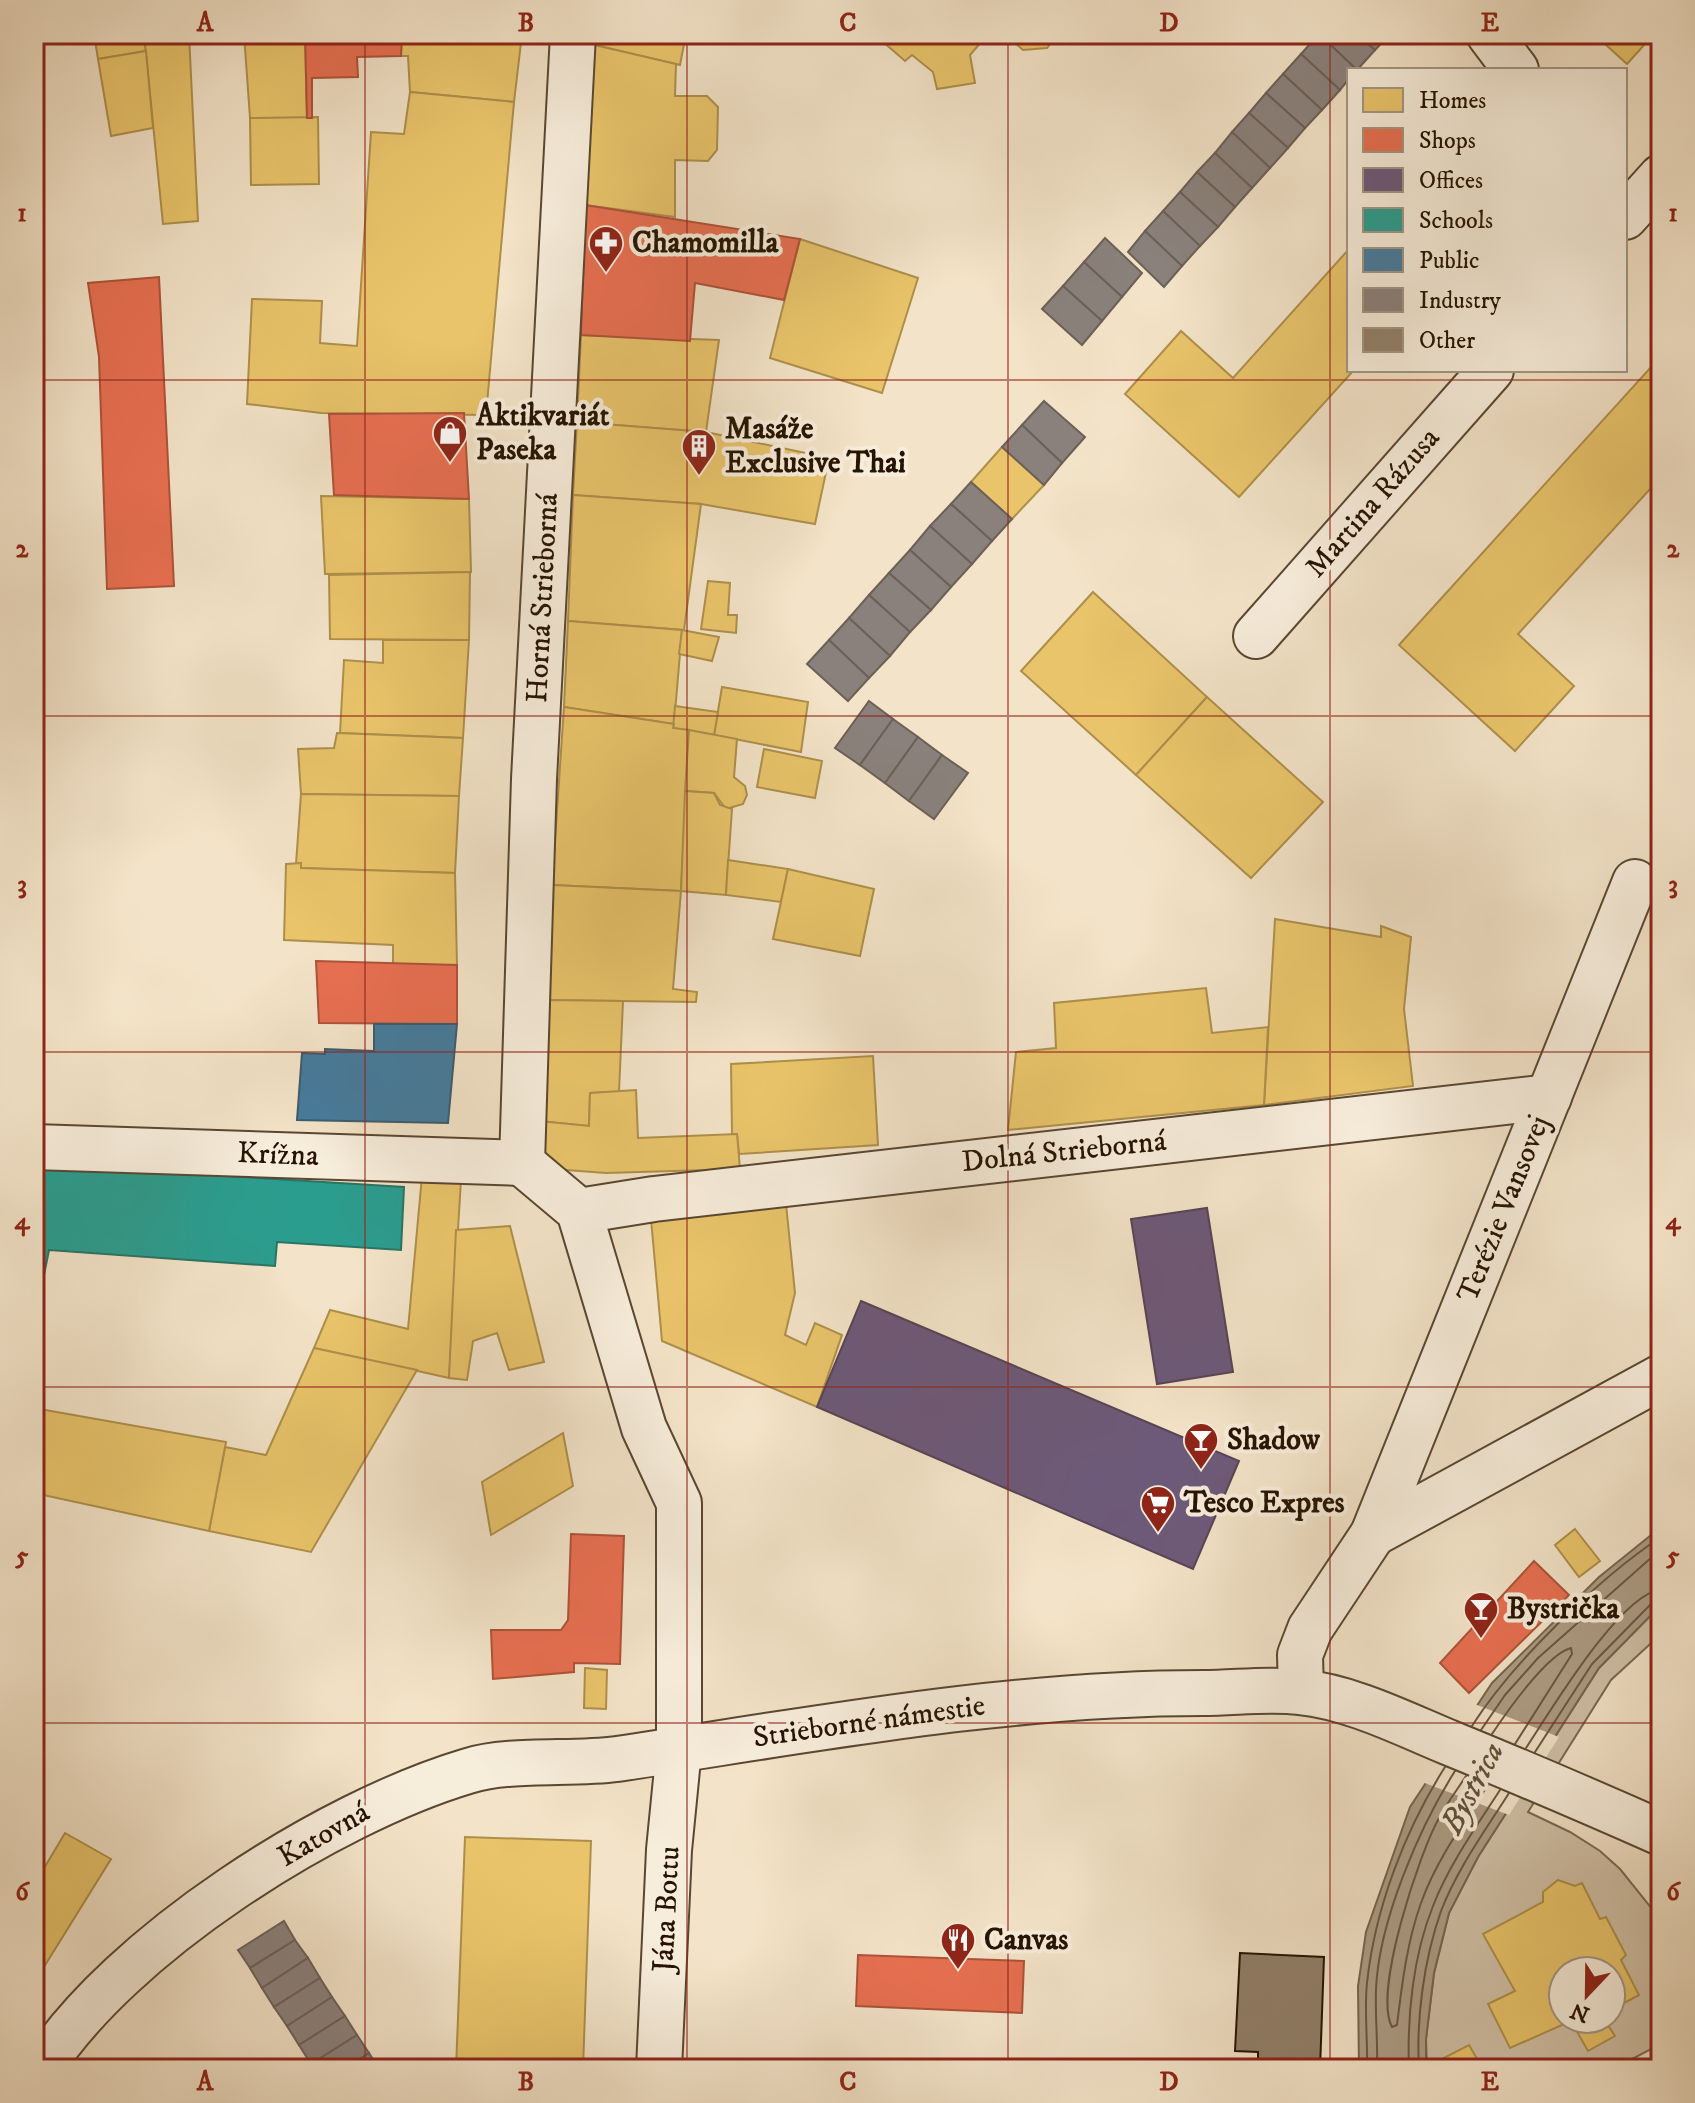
<svg xmlns="http://www.w3.org/2000/svg" width="1695" height="2103" viewBox="0 0 1695 2103" font-family="'IM FELL DW Pica',serif">
	<style>
		.green { fill: #d0c0a6; stroke: #7b6a53; stroke-width: 2; fill-rule: evenodd }
		.water { fill: #ad9c84; stroke: #77654f; stroke-width: 2 }
		.pier { fill: #f3e3c8 }
		.homes { fill: #e9c46a; stroke: #ae8f4a; stroke-width: 2 }
		.shops { fill: #e76f51; stroke: #ad5339; stroke-width: 2 }
		.offices { fill: #6d597a; stroke: #584455; stroke-width: 2 }
		.schools { fill: #2a9d8f; stroke: #297464; stroke-width: 2 }
		.public { fill: #457b9d; stroke: #3c5c6e; stroke-width: 2 }
		.industry { fill: #8a817c; stroke: #6c6057; stroke-width: 2 }
		.lines { fill: none; stroke-linecap: round; stroke-linejoin: round }
		.shore { stroke: #6a5842; stroke-width: 2 }
		.building { fill: #917f68; stroke: #261300; stroke-width: 2 }
		.minor-casing { stroke: #594732; stroke-width: 48 }
		.minor { stroke: #f7eddb; stroke-width: 44 }
		.grid { fill: none; stroke: #8f2418; stroke-width: 2; stroke-opacity: 0.55 }
		.labels { text-anchor: middle; dominant-baseline: central; stroke-width: 8; stroke-linejoin: round; paint-order: stroke }
		.poi-label { font-size: 30px; font-weight: bold; fill: #261300; stroke: #f7eddb; text-anchor: start }
		.street-label { font-size: 30px; fill: #261300; stroke: #f7eddb }
		.water-label { font-size: 32px; font-style: italic; fill: #63513b; stroke: #f7eddb }
		.neatline { fill: none; stroke: #8f2418; stroke-width: 3 }
		.grid-label { font-size: 26px; text-anchor: middle; font-weight: bold; fill: #8f2418 }
	</style>
	<rect width="100%" height="100%" fill="#f3e3c8"/>
	<filter id="stains"><feTurbulence type="fractalNoise" baseFrequency=".0025" numOctaves="4"/><feColorMatrix values="0 0 0 0 .2 0 0 0 0 .09 0 0 0 0 .02 0 0 0 .5 -.17"/></filter>
	<radialGradient id="worn" r=".72"><stop offset=".6" stop-color="#630" stop-opacity="0"/><stop offset="1" stop-color="#630" stop-opacity=".3"/></radialGradient>
	<path class="green" d="M 1661,1605 L 1661,1634 L 1611,1680 L 1528,1812 L 1570,1832 L 1600,1851 L 1620,1869 L 1661,1920 L 1661,2044 L 1613,2069 L 1427,2069 L 1426,2039 L 1434,1973 L 1449,1913 L 1478,1857 L 1599,1668 ZM 1563,1971 L 1611,1971 L 1611,2019 L 1563,2019 Z"/>
	<polygon class="water" points="1661,1527 1661,1605 1599,1668 1478,1857 1449,1913 1434,1973 1426,2039 1426,2069 1359,2069 1358,1986 1366,1932 1410,1807 1492,1683 1599,1577"/>
	<polygon class="pier" points="1472,1703 1559,1737 1509,1815 1422,1782"/>
	<g class="homes">
		<polygon points="94,34 144,34 146,51 98,59"/>
		<polygon points="144,34 189,34 198,221 163,224"/>
		<polygon points="244,34 305,34 307,118 250,118"/>
		<polygon points="402,34 522,34 514,102 410,92 408,56 401,56"/>
		<polygon points="588,34 686,34 680,65 586,43"/>
		<polygon points="874,34 988,34 970,55 975,83 937,89 933,72 912,55 905,61"/>
		<polygon points="1005,34 1058,34 1047,48 1023,50"/>
		<polygon points="1594,34 1654,34 1627,64"/>
		<polygon points="586,43 676,64 675,96 707,96 718,107 717,150 708,161 675,160 675,217 585,205"/>
		<polygon points="146,51 153,128 111,136 98,59"/>
		<polygon points="410,92 514,102 486,415 321,413 247,404 252,299 322,301 320,343 357,346 371,132 404,134"/>
		<polygon points="318,117 319,184 251,185 250,118"/>
		<polygon points="800,239 918,278 882,393 770,358"/>
		<polygon points="1349,249 1349,370 1354,370 1239,497 1125,394 1181,331 1233,378"/>
		<polygon points="581,335 719,340 706,432 577,422"/>
		<polygon points="1661,356 1661,477 1518,634 1574,686 1515,751 1399,645"/>
		<polygon points="577,422 706,432 829,458 815,524 701,504 573,495"/>
		<polygon points="1002,447 1044,485 1012,519 971,482"/>
		<polygon points="573,495 701,504 684,630 568,621"/>
		<polygon points="321,496 469,499 471,572 325,574"/>
		<polygon points="470,572 469,640 330,639 329,575"/>
		<polygon points="708,581 730,583 728,615 737,615 736,633 701,629"/>
		<polygon points="1093,592 1207,697 1136,775 1021,671"/>
		<polygon points="568,621 682,630 674,724 564,707"/>
		<polygon points="682,630 719,637 712,661 679,654"/>
		<polygon points="383,640 469,640 463,738 340,733 344,660 383,663"/>
		<polygon points="722,687 808,702 801,752 714,735"/>
		<polygon points="1207,697 1323,802 1251,878 1136,775"/>
		<polygon points="675,706 718,712 714,735 673,728"/>
		<polygon points="564,707 674,724 673,728 689,730 681,891 552,885"/>
		<polygon points="689,730 737,739 734,777 745,786 747,795 743,804 726,809 714,793 685,791"/>
		<polygon points="337,733 463,738 459,796 301,794 298,749 334,748"/>
		<polygon points="764,749 822,761 815,798 757,787"/>
		<polygon points="685,791 714,793 720,805 732,809 726,895 681,891"/>
		<polygon points="301,794 459,796 455,873 301,868 301,863 296,864"/>
		<polygon points="728,860 788,869 781,902 726,895"/>
		<polygon points="301,863 301,868 455,873 457,965 393,965 393,945 284,940 286,864"/>
		<polygon points="788,869 874,889 860,956 773,939"/>
		<polygon points="552,885 681,891 673,989 697,992 696,1002 544,1000"/>
		<polygon points="1275,919 1381,937 1381,926 1411,937 1404,1009 1413,1086 1264,1105"/>
		<polygon points="1206,988 1212,1033 1268,1027 1264,1105 1008,1130 1016,1052 1056,1048 1054,1003"/>
		<polygon points="544,1000 623,1001 619,1092 590,1093 589,1126 539,1121"/>
		<polygon points="873,1056 878,1145 739,1154 737,1134 732,1134 731,1064"/>
		<polygon points="636,1090 638,1138 737,1134 740,1169 606,1173 540,1168 539,1121 589,1126 590,1093"/>
		<polygon points="422,1176 461,1180 449,1378 314,1348 330,1310 408,1329"/>
		<polygon points="786,1204 795,1293 785,1335 806,1345 815,1323 842,1335 817,1407 662,1341 651,1219"/>
		<polygon points="510,1226 544,1362 509,1370 497,1333 473,1341 467,1380 449,1378 456,1230"/>
		<polygon points="314,1348 417,1370 311,1552 209,1531 225,1447 266,1455"/>
		<polygon points="34,1408 226,1442 209,1531 34,1493"/>
		<polygon points="563,1433 573,1486 491,1535 482,1482"/>
		<polygon points="1575,1529 1600,1561 1579,1577 1555,1545"/>
		<polygon points="585,1668 607,1670 606,1709 584,1708"/>
		<polygon points="65,1833 111,1859 34,1983 34,1885"/>
		<polygon points="465,1837 591,1841 583,2069 456,2069"/>
		<polygon points="1558,1880 1575,1886 1582,1883 1600,1919 1606,1917 1626,1955 1621,1960 1639,1995 1611,2010 1611,1971 1563,1971 1563,2019 1604,2019 1615,2036 1588,2051 1571,2021 1510,2048 1488,2004 1515,1991 1483,1934 1543,1902 1543,1892"/>
		<polygon points="1469,2045 1483,2069 1432,2069 1430,2065"/>
	</g>
	<g class="shops">
		<polygon points="305,34 402,34 401,56 357,57 358,77 312,78 312,118 307,118"/>
		<polygon points="585,205 800,239 784,300 695,283 690,341 581,335"/>
		<polygon points="159,277 174,586 107,589 99,357 88,283"/>
		<polygon points="464,413 469,499 334,495 329,414"/>
		<polygon points="316,961 457,965 457,1024 319,1023"/>
		<polygon points="571,1534 624,1536 620,1664 574,1663 574,1672 493,1679 491,1630 561,1630 568,1620"/>
		<polygon points="1534,1561 1569,1595 1469,1693 1440,1663"/>
		<polygon points="858,1955 1024,1961 1022,2013 856,2006"/>
	</g>
	<g class="offices">
		<polygon points="1207,1208 1233,1372 1157,1384 1131,1219"/>
		<polygon points="861,1301 1239,1461 1193,1569 817,1407"/>
	</g>
	<polygon class="schools" points="34,1164 404,1187 401,1250 277,1242 275,1266 49,1250 34,1325"/>
	<polygon class="public" points="374,1024 457,1024 448,1123 297,1120 302,1053 325,1054 325,1049 374,1051"/>
	<g class="industry">
		<polygon points="1319,34 1357,34 1375,50 1357,70"/>
		<polygon points="1319,34 1357,70 1349,70 1349,79 1340,90 1301,54"/>
		<polygon points="1357,34 1390,34 1375,50"/>
		<polygon points="1301,54 1340,90 1322,110 1283,74"/>
		<polygon points="1283,74 1322,110 1305,128 1266,93"/>
		<polygon points="1266,93 1305,128 1288,148 1249,113"/>
		<polygon points="1249,113 1288,148 1270,168 1232,132"/>
		<polygon points="1232,132 1270,168 1252,188 1215,153"/>
		<polygon points="1215,153 1252,188 1235,207 1197,172"/>
		<polygon points="1197,172 1235,207 1218,227 1180,192"/>
		<polygon points="1180,192 1218,227 1200,246 1163,211"/>
		<polygon points="1163,211 1200,246 1182,266 1145,231"/>
		<polygon points="1145,231 1182,266 1164,287 1128,252"/>
		<polygon points="1105,238 1142,273 1122,297 1084,262"/>
		<polygon points="1084,262 1122,297 1102,321 1063,286"/>
		<polygon points="1063,286 1102,321 1082,345 1042,309"/>
		<polygon points="1044,401 1085,437 1062,463 1022,425"/>
		<polygon points="1022,425 1062,463 1044,485 1002,447"/>
		<polygon points="971,482 1012,519 992,541 951,504"/>
		<polygon points="951,504 992,541 972,564 930,526"/>
		<polygon points="930,526 972,564 951,587 910,550"/>
		<polygon points="910,550 951,587 931,610 889,573"/>
		<polygon points="889,573 931,610 910,632 869,595"/>
		<polygon points="869,595 910,632 890,656 849,618"/>
		<polygon points="849,618 890,656 869,678 829,640"/>
		<polygon points="829,640 869,678 848,701 807,664"/>
		<polygon points="869,701 893,719 860,765 835,748"/>
		<polygon points="893,719 918,737 885,783 860,765"/>
		<polygon points="918,737 942,755 909,801 885,783"/>
		<polygon points="942,755 968,773 934,819 909,801"/>
		<polygon points="284,1921 295,1940 250,1968 238,1950"/>
		<polygon points="295,1940 308,1958 262,1988 250,1968"/>
		<polygon points="308,1958 320,1978 274,2007 262,1988"/>
		<polygon points="320,1978 332,1997 287,2026 274,2007"/>
		<polygon points="332,1997 345,2016 299,2045 287,2026"/>
		<polygon points="345,2016 357,2035 311,2064 299,2045"/>
		<polygon points="357,2035 369,2053 345,2069 314,2069 311,2064"/>
		<polygon points="369,2053 379,2069 345,2069"/>
	</g>
	<g class="lines">
		<g class="shore">
			<path d="M 1472,1726 C 1512,1663 1599,1578 1661,1537"/>
			<polyline points="1481,1730 1505,1695 1538,1658 1661,1549"/>
			<path d="M 1492,1734 C 1506,1713 1547,1654 1571,1648 L 1572,1654 L 1515,1744"/>
			<path d="M 1526,1748 C 1548,1715 1621,1592 1661,1590"/>
			<polyline points="1535,1752 1592,1664 1652,1603 1661,1600"/>
			<path d="M 1466,1776 C 1457,1790 1447,1803 1439,1818 C 1419,1854 1373,1992 1392,2027 L 1397,2025 C 1402,1984 1407,1942 1421,1903 C 1436,1861 1464,1822 1488,1785"/>
			<path d="M 1367,2069 C 1368,2041 1364,2011 1367,1983 C 1375,1908 1405,1830 1445,1767"/>
			<path d="M 1377,2069 C 1378,2042 1375,2016 1376,1989 C 1379,1921 1419,1828 1455,1771"/>
			<path d="M 1409,2069 C 1407,2016 1413,1956 1433,1906 C 1449,1865 1476,1827 1500,1790"/>
			<path d="M 1419,2069 C 1416,2018 1424,1960 1441,1911 C 1457,1869 1485,1831 1509,1793"/>
		</g>
	</g>
	<polygon class="building" points="1240,1953 1324,1957 1320,2069 1258,2069 1258,2052 1235,2051"/>
	<g class="lines">
		<g class="minor-casing">
			<g id="minor">
				<polyline points="1489,34 1516,70"/>
				<polyline points="1625,217 1661,177"/>
				<polyline points="1256,636 1491,370"/>
				<polyline points="34,1147 522,1163"/>
				<polyline points="522,1163 534,779 573,34"/>
				<polyline points="522,1163 579,1211 644,1428 679,1503 679,1749 669,1850 659,2069"/>
				<polyline points="579,1211 654,1199 1549,1097"/>
				<polyline points="1373,1534 1661,1377"/>
				<polyline points="1301,1692 1300,1655 1310,1629 1373,1534 1635,882"/>
				<path d="M 41,2069 C 120,1945 327,1813 468,1771 C 509,1758 572,1765 617,1759 C 811,1730 1006,1693 1203,1693 C 1235,1693 1269,1688 1300,1692 C 1351,1697 1404,1724 1450,1743 C 1521,1772 1591,1802 1661,1833"/>
			</g>
		</g>
		<use href="#minor" class="minor"/>
	</g>
	<path class="grid" d="M 365,34 L 365,2069M 687,34 L 687,2069M 1008,34 L 1008,2069M 1330,34 L 1330,2069M 34,380 L 1661,380M 34,716 L 1661,716M 34,1052 L 1661,1052M 34,1387 L 1661,1387M 34,1723 L 1661,1723"/>
	<defs>
		<g id="pharmacy-pin" transform="scale(1.8)"><path d="M0 17L-7.5 6A9.5 9.5 0 1 1 7.5 6Z" fill="#8f2418" stroke="#f7eddb"/><path d="M-2-6h4v4h4v4h-4v4h-4v-4h-4v-4h4Z" fill="#fff"/></g>
		<g id="shop-pin" transform="scale(1.8)"><path d="M0 17L-7.5 6A9.5 9.5 0 1 1 7.5 6Z" fill="#8f2418" stroke="#f7eddb"/><path d="M-5-2.5h2.3a2.7 3.5 0 0 1 5.4 0H5L5.5 6h-11ZM-1.5-2.5h3a1.5 2.3 0 0 0-3 0Z" fill="#fff"/></g>
		<g id="building-pin" transform="scale(1.8)"><path d="M0 17L-7.5 6A9.5 9.5 0 1 1 7.5 6Z" fill="#8f2418" stroke="#f7eddb"/><path d="M-4-6H4V6H1V3H-1V6H-4ZM-2.5-4.3h1.7v1.8h-1.7ZM.8-4.3h1.7v1.8H.8ZM-2.5-1h1.7V.8h-1.7ZM.8-1h1.7V.8H.8Z" fill="#fff"/></g>
		<g id="bar-pin" transform="scale(1.8)"><path d="M0 17L-7.5 6A9.5 9.5 0 1 1 7.5 6Z" fill="#8f2418" stroke="#f7eddb"/><path d="M-6-5H6L.8 .8V4.5H3.5V6h-7V4.5H-.8V.8Z" fill="#fff"/></g>
		<g id="supermarket-pin" transform="scale(1.8)"><path d="M0 17L-7.5 6A9.5 9.5 0 1 1 7.5 6Z" fill="#8f2418" stroke="#f7eddb"/><path d="M-6-5.5h2.5l.6 2H6L4.5 2H-2.5L-4.4-4H-6ZM-1.5 3.2a1.3 1.3 0 1 0 .1 0ZM3 3.2a1.3 1.3 0 1 0 .1 0Z" fill="#fff"/></g>
		<g id="restaurant-pin" transform="scale(1.8)"><path d="M0 17L-7.5 6A9.5 9.5 0 1 1 7.5 6Z" fill="#8f2418" stroke="#f7eddb"/><path d="M-5-6h1v4h1v-4h1v4h1v-4h1v5L-1.5 .5V6h-2V.5L-5-1ZM5-6V6H3V1.5H1.5Q1.5-4 5-6Z" fill="#fff"/></g>
	</defs>
	<g fill-rule="evenodd">
		<use href="#pharmacy-pin" x="606" y="243"/>
		<use href="#shop-pin" x="450" y="433"/>
		<use href="#building-pin" x="699" y="446"/>
		<use href="#bar-pin" x="1201" y="1440"/>
		<use href="#supermarket-pin" x="1158" y="1503"/>
		<use href="#bar-pin" x="1481" y="1609"/>
		<use href="#restaurant-pin" x="958" y="1940"/>
	</g>
	<g class="labels">
		<g class="poi-label">
			<text x="632" y="243">Chamomilla</text>
			<text x="476" y="416">Aktikvariát<tspan x="476" dy="34">Paseka</tspan></text>
			<text x="725" y="429">Masáže<tspan x="725" dy="34">Exclusive Thai</tspan></text>
			<text x="1227" y="1440">Shadow</text>
			<text x="1184" y="1503">Tesco Expres</text>
			<text x="1507" y="1609">Bystrička</text>
			<text x="984" y="1940">Canvas</text>
		</g>
		<g class="street-label">
			<text transform="translate(1373 503) rotate(-49)">Martina Rázusa</text>
			<text transform="translate(543 598) rotate(-87)">Horná Strieborná</text>
			<text transform="translate(1064 1152) rotate(-6)">Dolná Strieborná</text>
			<text transform="translate(278 1155) rotate(2)">Krížna</text>
			<text transform="translate(1504 1209) rotate(-68)">Terézie Vansovej</text>
			<text transform="translate(869 1722) rotate(-8)">Strieborné námestie</text>
			<text transform="translate(324 1835) rotate(-30)">Katovná</text>
			<text transform="translate(667 1909) rotate(-87)">Jána Bottu</text>
		</g>
		<g class="water-label">
			<text transform="translate(1473 1788) rotate(-62)">Bystrica</text>
		</g>
	</g>
	<rect width="1695" height="2103" fill="none" stroke="#f3e3c8" stroke-width="88"/>
	<rect x="1347" y="68" width="280" height="304" fill="#f7eddb" stroke="#a39683" stroke-width="2"/>
	<rect x="1363" y="88" width="40" height="24" fill="#e9c46a" stroke="#a39683" stroke-width="2"/>
	<text x="1419" y="108" font-size="24" fill="#261300">Homes</text>
	<rect x="1363" y="128" width="40" height="24" fill="#e76f51" stroke="#a39683" stroke-width="2"/>
	<text x="1419" y="148" font-size="24" fill="#261300">Shops</text>
	<rect x="1363" y="168" width="40" height="24" fill="#6d597a" stroke="#a39683" stroke-width="2"/>
	<text x="1419" y="188" font-size="24" fill="#261300">Offices</text>
	<rect x="1363" y="208" width="40" height="24" fill="#2a9d8f" stroke="#a39683" stroke-width="2"/>
	<text x="1419" y="228" font-size="24" fill="#261300">Schools</text>
	<rect x="1363" y="248" width="40" height="24" fill="#457b9d" stroke="#a39683" stroke-width="2"/>
	<text x="1419" y="268" font-size="24" fill="#261300">Public</text>
	<rect x="1363" y="288" width="40" height="24" fill="#8a817c" stroke="#a39683" stroke-width="2"/>
	<text x="1419" y="308" font-size="24" fill="#261300">Industry</text>
	<rect x="1363" y="328" width="40" height="24" fill="#917f68" stroke="#a39683" stroke-width="2"/>
	<text x="1419" y="348" font-size="24" fill="#261300">Other</text>
	<g transform="translate(1587 1995) rotate(202)"><circle r="38" fill="#f7eddb" stroke="#a39683" stroke-width="2"/>
	<path d="M0-6L14 30L0 20L-14 30Z" fill="#8f2418"/>
	<text y="-12" font-size="22" font-weight="bold" text-anchor="middle" fill="#261300">N</text>
	</g>
	<rect x="44" y="44" width="1607" height="2015" class="neatline"/>
	<g class="grid-label">
		<text x="205" y="31">A</text>
		<text x="526" y="31">B</text>
		<text x="848" y="31">C</text>
		<text x="1169" y="31">D</text>
		<text x="1490" y="31">E</text>
		<text x="22" y="221">1</text>
		<text x="1673" y="221">1</text>
		<text x="22" y="557">2</text>
		<text x="1673" y="557">2</text>
		<text x="22" y="893">3</text>
		<text x="1673" y="893">3</text>
		<text x="22" y="1229">4</text>
		<text x="1673" y="1229">4</text>
		<text x="22" y="1564">5</text>
		<text x="1673" y="1564">5</text>
		<text x="22" y="1900">6</text>
		<text x="1673" y="1900">6</text>
		<text x="205" y="2090">A</text>
		<text x="526" y="2090">B</text>
		<text x="848" y="2090">C</text>
		<text x="1169" y="2090">D</text>
		<text x="1490" y="2090">E</text>
	</g>
	<rect width="100%" height="100%" filter="url(#stains)"/>
	<rect width="100%" height="100%" fill="url(#worn)"/>
</svg>
